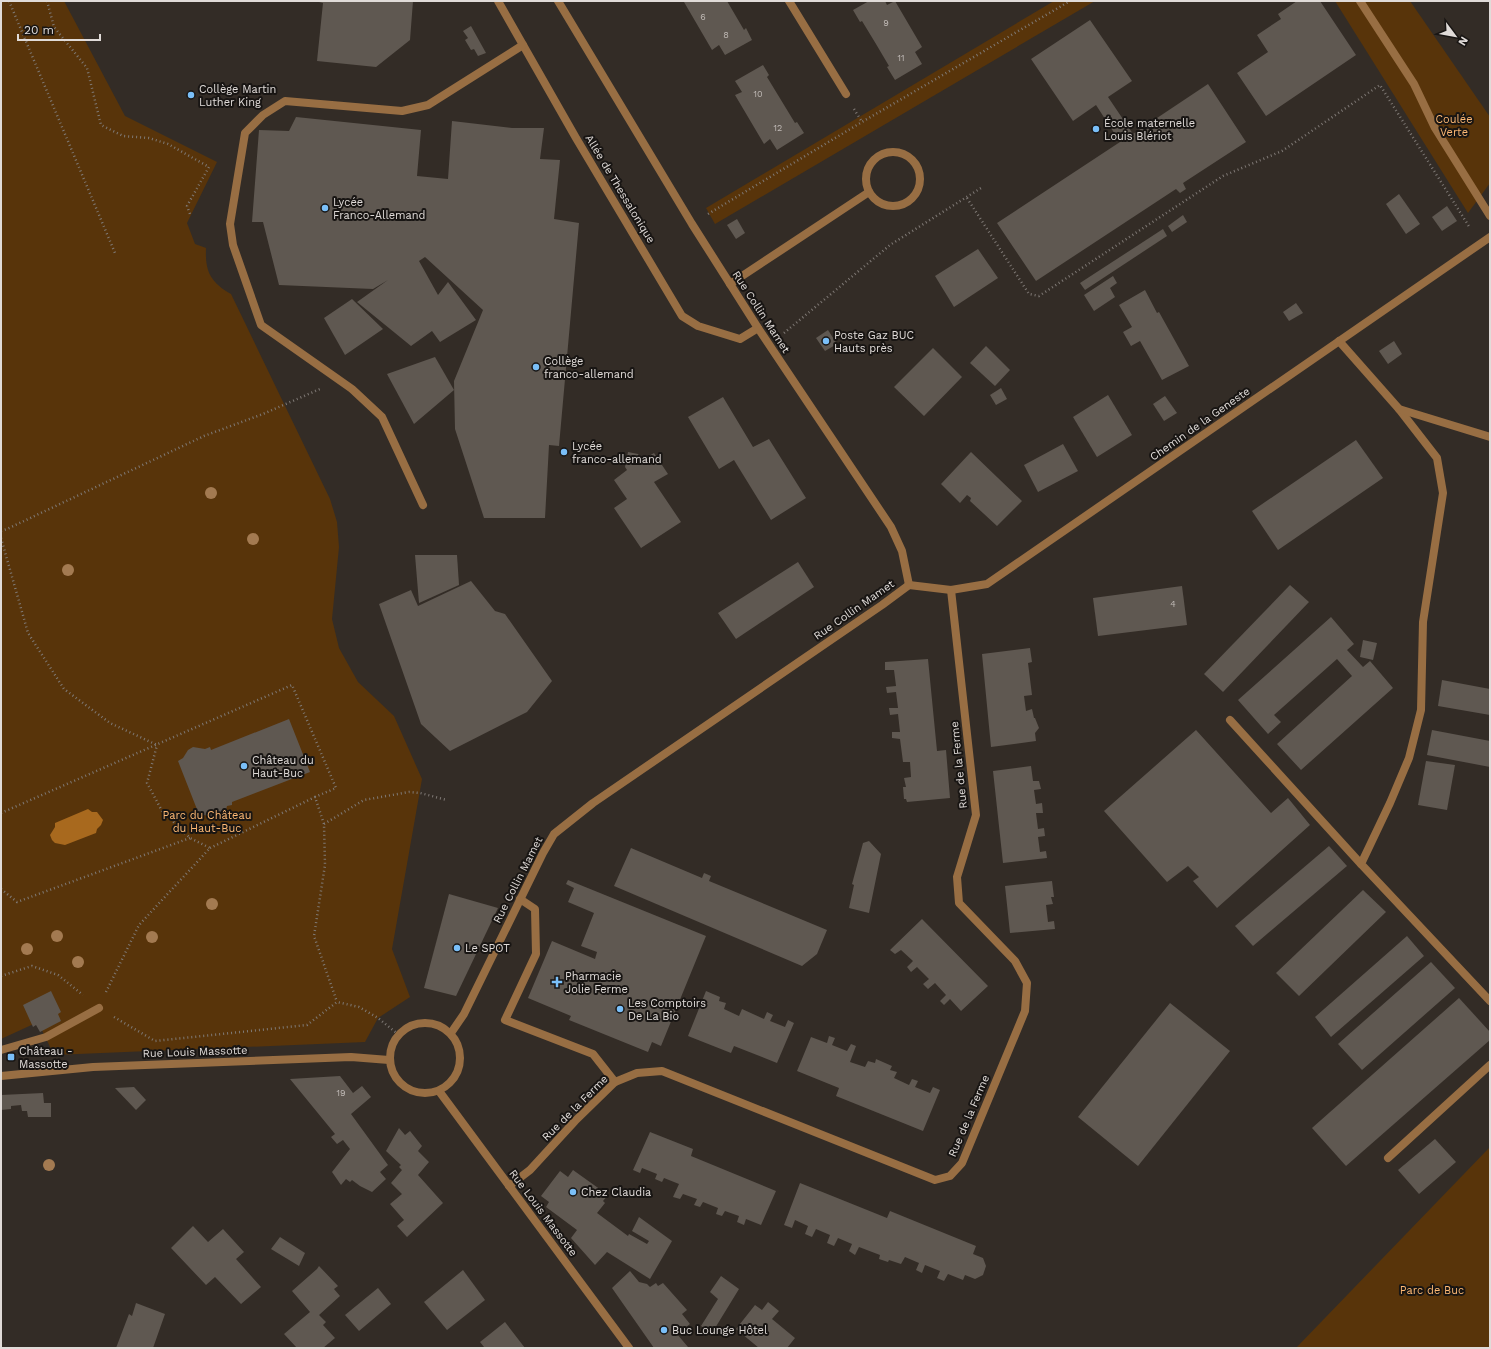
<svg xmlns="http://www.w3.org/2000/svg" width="1491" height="1349" viewBox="0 0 1491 1349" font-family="'Work Sans',sans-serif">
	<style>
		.green { fill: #58340a }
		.water { fill: #a8691e }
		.building { fill: #5f5851 }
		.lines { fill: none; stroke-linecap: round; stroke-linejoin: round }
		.path { stroke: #7f7975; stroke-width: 2.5; stroke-dasharray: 1 3; stroke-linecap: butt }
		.service { stroke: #986e43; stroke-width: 8 }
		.minor { stroke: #986e43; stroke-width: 8 }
		.tree { fill: #a37a51 }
		.poi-dot { fill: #7abff8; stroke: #181513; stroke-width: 1.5 }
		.labels { text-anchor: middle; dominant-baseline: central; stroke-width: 4; stroke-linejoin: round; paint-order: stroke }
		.number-label { font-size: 9px; fill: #c0bab6 }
		.poi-label { font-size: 11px; fill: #e0dbd8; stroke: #181513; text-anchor: start }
		.park-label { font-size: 11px; fill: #feb974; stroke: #181513 }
		.street-label { font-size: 11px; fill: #e0dbd8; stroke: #181513 }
	</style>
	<rect width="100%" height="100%" fill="#332c26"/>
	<g class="green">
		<path d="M 1,1 L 64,1 L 125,116 L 217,162 L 187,223 L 195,244 L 206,248 C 205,271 210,282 231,294 L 330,499 L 337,522 L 339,547 L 332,619 L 339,648 L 358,682 L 394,716 L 422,779 L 392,949 L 410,997 L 378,1018 L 365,1042 L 54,1055 L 38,1022 L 1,1039 Z"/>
		<polygon points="1054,1 1095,1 715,224 706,208"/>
		<polygon points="1335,1 1410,1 1490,117 1490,183 1468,213"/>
		<polygon points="1490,1147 1490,1348 1296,1348"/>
	</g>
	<polygon class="water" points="88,809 92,812 97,812 103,820 101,825 97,829 96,833 65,845 55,843 52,840 50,835 55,827 55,823"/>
	<g class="building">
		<polygon points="315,1 413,1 410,40 376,67 317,61 323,3"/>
		<polygon points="686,1 727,1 744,30 746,28 752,40 725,55 719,45 712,50 684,2"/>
		<polygon points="869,1 885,1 887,5 895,1 922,47 915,52 922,64 895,80 887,67 889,66 876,44 862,21 860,22 853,10"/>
		<polygon points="1297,1 1320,1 1356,55 1266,116 1237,73 1268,52 1257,35 1281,19 1278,14"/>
		<polygon points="1090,20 1132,81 1108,97 1133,134 1208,84 1246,142 1183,183 1186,189 1180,193 1176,189 1036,281 997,223 1120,142 1096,105 1073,121 1031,59"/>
		<polygon points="471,26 486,53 478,56 474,49 471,50 465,40 468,38 463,31"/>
		<polygon points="763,65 769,75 767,77 795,123 797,122 804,133 777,150 770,139 764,144 735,95 742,92 735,81"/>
		<polygon points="296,117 421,130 417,176 448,179 452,121 512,128 544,128 540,159 560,160 554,219 579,223 559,446 549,445 545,518 484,518 455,429 454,381 483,310 425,257 419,261 438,295 448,282 476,320 440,342 432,331 411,346 357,302 388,280 373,289 279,285 263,222 252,222 259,130 289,131"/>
		<polygon points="1399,194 1420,224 1406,234 1386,204"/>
		<polygon points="1447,206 1457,221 1442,231 1432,217"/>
		<polygon points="1183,215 1187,222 1172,232 1168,226"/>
		<polygon points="737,219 745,233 736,239 727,225"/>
		<polygon points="1163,229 1167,236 1085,290 1080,283"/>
		<polygon points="978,249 998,278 954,307 935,276"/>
		<polygon points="1113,276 1117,283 1110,288 1115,297 1094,311 1084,295"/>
		<polygon points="1145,290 1157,313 1159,312 1189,366 1162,380 1140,341 1131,346 1123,332 1132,327 1119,305"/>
		<polygon points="352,299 383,329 345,355 324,318"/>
		<polygon points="1296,303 1303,313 1289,321 1283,312"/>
		<polygon points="828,330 837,344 825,351 816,338"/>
		<polygon points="1394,341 1402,354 1388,364 1379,351"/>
		<polygon points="986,346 1010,370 995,386 970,363"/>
		<polygon points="933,348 962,377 924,416 894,387"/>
		<polygon points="435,357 454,390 414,424 387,374"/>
		<polygon points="1001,388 1007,399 996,405 990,395"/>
		<polygon points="1108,395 1132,435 1097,457 1073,417"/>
		<polygon points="1165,396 1177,413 1164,421 1153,404"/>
		<polygon points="723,397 753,447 769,439 806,498 771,520 734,460 719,469 688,417"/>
		<polygon points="1356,440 1383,478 1278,550 1252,511"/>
		<polygon points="1063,444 1078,471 1038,492 1024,465"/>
		<polygon points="628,452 638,454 642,460 654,453 668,474 654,482 681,522 641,548 614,508 627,499 614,480 627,470 625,467"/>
		<polygon points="971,452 1022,501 997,526 970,501 971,498 967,495 960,503 941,484"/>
		<polygon points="415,555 457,555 459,585 419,603"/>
		<polygon points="798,562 814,587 736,639 718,613"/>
		<polygon points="471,581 495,611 505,614 552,681 527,712 450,751 421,724 379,604 411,590 418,606"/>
		<polygon points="1290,585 1309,602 1223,692 1204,674"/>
		<polygon points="1182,586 1187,625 1098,636 1093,598"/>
		<polygon points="1331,617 1354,644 1347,650 1363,667 1370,661 1393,688 1301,770 1277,744 1352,676 1337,659 1274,715 1281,722 1268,734 1238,700"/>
		<polygon points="1363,640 1377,643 1373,660 1360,657"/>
		<polygon points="1030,648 1032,662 1028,663 1032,695 1024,696 1026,711 1032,709 1034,718 1035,718 1039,728 1035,733 1036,741 991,747 982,654"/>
		<polygon points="928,659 937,751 946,750 950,798 907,802 906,799 904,799 903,787 906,787 904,778 911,777 910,762 903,762 900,739 892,738 892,732 900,732 898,714 890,715 889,708 898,708 896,692 887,693 886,687 896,686 894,670 885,670 885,662"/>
		<polygon points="1442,680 1490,689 1490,715 1438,706"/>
		<polygon points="289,719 310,772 232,802 232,805 227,806 225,814 220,818 210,819 205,815 200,817 178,761 183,758 188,750 193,747 205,749 210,747 211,750"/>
		<polygon points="1196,730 1271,813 1288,798 1310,825 1217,908 1193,881 1199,877 1188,866 1167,882 1104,811"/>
		<polygon points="1432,730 1490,741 1490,767 1427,755"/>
		<polygon points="1426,761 1455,765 1447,810 1418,805"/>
		<polygon points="1031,766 1033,781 1039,781 1041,789 1034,790 1036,804 1042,803 1043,813 1036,813 1038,829 1044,828 1045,836 1038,837 1040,852 1046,851 1047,858 1003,863 993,771"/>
		<polygon points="869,841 881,854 869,913 849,908 854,885 852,884 863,843"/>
		<polygon points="1329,846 1347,866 1253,946 1235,926"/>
		<polygon points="631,848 702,878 704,873 711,876 709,881 827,930 817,954 802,966 614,886"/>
		<polygon points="568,880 706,936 661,1046 652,1042 648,1052 569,1020 571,1016 528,998 552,941 595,959 597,952 581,946 594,913 568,902 574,888 566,884"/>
		<polygon points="1052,881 1054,897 1051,897 1053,904 1046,905 1048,922 1054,921 1055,929 1010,933 1005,886"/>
		<polygon points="1363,890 1386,912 1299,996 1276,973"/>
		<polygon points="449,894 498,908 456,996 424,988"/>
		<polygon points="922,919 988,986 961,1011 950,999 944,1005 940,1001 946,995 935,983 928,989 923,984 929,979 917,967 911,972 907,967 913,961 901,950 895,954 890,950"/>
		<polygon points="1407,936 1424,956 1331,1037 1315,1017"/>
		<polygon points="1431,962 1455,988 1362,1070 1338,1044"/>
		<polygon points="51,991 61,1012 58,1014 61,1021 40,1032 36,1025 33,1027 23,1005"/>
		<polygon points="706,991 720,997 719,1001 726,1003 724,1009 739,1016 742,1009 764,1019 767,1012 773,1015 770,1021 785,1027 788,1020 794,1023 777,1063 734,1046 731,1053 688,1036"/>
		<polygon points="1459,998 1490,1032 1490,1040 1346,1166 1312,1128"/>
		<polygon points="1170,1003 1230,1051 1138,1166 1078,1117"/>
		<polygon points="829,1036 835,1038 832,1045 847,1051 851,1044 856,1046 850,1062 865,1067 868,1061 875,1063 876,1059 892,1066 890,1070 897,1072 894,1078 909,1085 912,1079 918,1081 915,1087 930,1093 933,1087 940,1090 923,1131 836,1096 839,1088 797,1071 811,1037 827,1043"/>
		<polygon points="340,1076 353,1093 362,1086 371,1097 351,1114 388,1165 380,1172 386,1179 372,1192 360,1186 352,1180 350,1182 346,1179 341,1185 332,1172 350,1149 343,1140 337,1144 331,1137 335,1134 290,1079"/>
		<polygon points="134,1087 146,1100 136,1110 115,1088"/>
		<polygon points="43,1093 44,1103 51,1103 51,1117 28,1117 27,1111 22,1111 21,1105 11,1106 11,1109 1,1110 1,1095"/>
		<polygon points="399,1128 405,1135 410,1131 422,1146 418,1151 429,1162 418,1175 443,1203 407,1237 397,1226 404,1220 390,1204 402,1194 391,1183 402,1170 399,1167 401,1165 386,1151"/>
		<polygon points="650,1132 693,1149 691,1156 776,1191 761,1225 746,1219 744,1225 737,1222 739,1216 725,1211 722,1216 716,1214 718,1208 703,1202 700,1207 694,1205 697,1199 683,1194 680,1199 673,1197 679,1184 664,1178 662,1182 655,1179 657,1174 642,1168 640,1173 633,1170"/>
		<polygon points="1435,1139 1456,1162 1419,1194 1398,1170"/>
		<polygon points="573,1170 608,1195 603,1201 605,1203 597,1213 628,1236 629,1234 647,1244 649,1241 632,1231 639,1217 672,1241 650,1279 607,1252 595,1265 571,1238 577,1230 546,1207 549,1202 541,1196 560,1171 568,1177"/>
		<polygon points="800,1183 887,1218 890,1211 976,1246 973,1254 983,1258 986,1266 983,1275 975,1279 965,1275 963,1280 948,1274 944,1281 937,1278 940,1271 925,1265 922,1273 916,1270 919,1263 905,1257 901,1264 889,1260 888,1262 879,1259 880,1255 859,1247 855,1255 849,1251 852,1244 838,1238 834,1246 827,1243 830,1235 816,1229 812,1237 805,1234 808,1226 795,1220 792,1228 784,1225"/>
		<polygon points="193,1226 208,1242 223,1229 244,1252 236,1259 261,1287 241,1304 215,1277 206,1285 171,1248"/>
		<polygon points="280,1237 305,1253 299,1266 271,1249"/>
		<polygon points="319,1266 338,1286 334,1289 340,1296 319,1315 326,1322 323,1325 335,1338 323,1348 297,1348 284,1334 310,1312 292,1291 317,1269"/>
		<polygon points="463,1270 485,1300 447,1330 424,1302"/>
		<polygon points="630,1271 639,1282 647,1284 650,1287 656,1283 658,1286 663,1283 687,1310 682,1314 690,1324 677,1334 688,1347 654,1348 612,1288"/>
		<polygon points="721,1276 739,1289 712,1333 701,1326 718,1299 710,1292"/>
		<polygon points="378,1288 391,1304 359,1331 345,1315"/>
		<polygon points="768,1302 779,1311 772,1319 795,1338 787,1348 759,1348 736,1329 755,1305 762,1310"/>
		<polygon points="136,1303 165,1314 153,1348 116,1348 129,1314 132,1316"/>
		<polygon points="505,1322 525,1348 483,1348 484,1347 480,1342"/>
	</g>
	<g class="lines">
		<g class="path">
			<polyline points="9,1 115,253"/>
			<polyline points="47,1 54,27 87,68 101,125 123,136 149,138 168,144 209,167 187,206 190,214"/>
			<polyline points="854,109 862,122"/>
			<polyline points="967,198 1029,294 1039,296 1223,176 1282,151 1380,85 1470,228"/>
			<polyline points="708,214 862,122 1070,1"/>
			<polyline points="784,333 890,245 981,188"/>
			<polyline points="1,531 7,529 204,436 263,414 320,389"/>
			<polyline points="1,538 28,633 64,689 110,723 157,745"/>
			<polyline points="1,813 292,685 336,788 315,797"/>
			<polyline points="324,824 364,800 409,792 420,793 447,800"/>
			<polyline points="210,848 315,797 324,824 325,865 314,936 337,1002"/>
			<polyline points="1,889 17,902 190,838"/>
			<polyline points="1,976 32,966 58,975 83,995"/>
			<polyline points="106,992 139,925 210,848 190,838 162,811 147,783 157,745"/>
			<polyline points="114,1017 155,1041 307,1025 337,1002 359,1007 378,1018 399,1035"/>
		</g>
		<g class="service">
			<polyline points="498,1 576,138 682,316 698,326 740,339 758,328"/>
			<polyline points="1360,1 1414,84 1435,128 1490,216"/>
			<circle cx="893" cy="179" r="27"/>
			<polyline points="730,284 869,192"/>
			<polyline points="1399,409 1437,458 1443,493 1423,622 1421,710 1409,758 1390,803 1361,864 1490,1001"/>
			<polyline points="423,505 382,417 352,389 261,325 233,245 230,224 245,133 263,115 285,101 402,111 428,105 523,45"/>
			<polyline points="1230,720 1361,864"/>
			<polyline points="520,899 535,909 536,954 505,1020 593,1054 615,1082"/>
			<polyline points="1,1050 46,1037 99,1008"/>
			<polyline points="1388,1158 1490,1065"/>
		</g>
		<g class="minor">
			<polyline points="558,1 692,224 758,328 891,527 902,551 909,585"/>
			<polyline points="789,1 846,94"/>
			<polyline points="1339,341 1399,409 1490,437"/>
			<polyline points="909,585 951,590 987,584 1490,237"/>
			<circle cx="425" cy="1058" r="35"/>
			<polyline points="451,1033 464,1014 543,853 554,834 593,803 882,605 909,585"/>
			<polyline points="1,1076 93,1067 351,1057 389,1060"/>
			<polyline points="439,1091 629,1348"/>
			<polyline points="509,1186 530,1170 575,1121 615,1082 637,1073 662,1071 935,1180 950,1176 962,1163 1025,1011 1027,983 1015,961 959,903 957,877 976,815 951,590"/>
		</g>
	</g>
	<g class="tree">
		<circle cx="211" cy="493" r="6"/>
		<circle cx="253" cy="539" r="6"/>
		<circle cx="68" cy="570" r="6"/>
		<circle cx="212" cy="904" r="6"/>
		<circle cx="57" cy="936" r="6"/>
		<circle cx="152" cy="937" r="6"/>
		<circle cx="27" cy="949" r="6"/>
		<circle cx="78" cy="962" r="6"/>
		<circle cx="49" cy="1165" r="6"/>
	</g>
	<g class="poi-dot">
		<circle cx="191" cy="95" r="4"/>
		<circle cx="1096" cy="129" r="4"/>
		<circle cx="325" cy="208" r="4"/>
		<circle cx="826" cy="341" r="4"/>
		<circle cx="536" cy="367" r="4"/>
		<circle cx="564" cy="452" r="4"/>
		<circle cx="244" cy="766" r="4"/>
		<circle cx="457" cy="948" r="4"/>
		<path d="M555 976h4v4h4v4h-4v4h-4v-4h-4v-4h4z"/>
		<circle cx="620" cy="1009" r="4"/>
		<rect x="7" y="1053" width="8" height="8" rx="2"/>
		<circle cx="573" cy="1192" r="4"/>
		<circle cx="664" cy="1330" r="4"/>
	</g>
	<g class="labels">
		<g class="number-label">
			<text x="703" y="17">6</text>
			<text x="886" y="23">9</text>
			<text x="726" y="35">8</text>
			<text x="901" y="58">11</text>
			<text x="758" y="94">10</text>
			<text x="778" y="128">12</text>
			<text x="1173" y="604">4</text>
			<text x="341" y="1093">19</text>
		</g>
		<g class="poi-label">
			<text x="199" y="89">Collège Martin<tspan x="199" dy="13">Luther King</tspan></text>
			<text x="1104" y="123">École maternelle<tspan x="1104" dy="13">Louis Blériot</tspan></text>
			<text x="333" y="202">Lycée<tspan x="333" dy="13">Franco-Allemand</tspan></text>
			<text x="834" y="335">Poste Gaz BUC<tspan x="834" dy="13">Hauts près</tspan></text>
			<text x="544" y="361">Collège<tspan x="544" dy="13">franco-allemand</tspan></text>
			<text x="572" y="446">Lycée<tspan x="572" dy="13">franco-allemand</tspan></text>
			<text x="252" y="760">Château du<tspan x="252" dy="13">Haut-Buc</tspan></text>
			<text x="465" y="948">Le SPOT</text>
			<text x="565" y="976">Pharmacie<tspan x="565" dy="13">Jolie Ferme</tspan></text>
			<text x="628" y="1003">Les Comptoirs<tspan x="628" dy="13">De La Bio</tspan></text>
			<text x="19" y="1051">Château -<tspan x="19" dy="13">Massotte</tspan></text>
			<text x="581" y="1192">Chez Claudia</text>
			<text x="672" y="1330">Buc Lounge Hôtel</text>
		</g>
		<g class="park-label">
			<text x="1454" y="119">Coulée<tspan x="1454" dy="13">Verte</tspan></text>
			<text x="207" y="815">Parc du Château<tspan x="207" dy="13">du Haut-Buc</tspan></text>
			<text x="1432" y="1290">Parc de Buc</text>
		</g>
		<g class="street-label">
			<text transform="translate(620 189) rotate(59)">Allée de Thessalonique</text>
			<text transform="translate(761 312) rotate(57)">Rue Collin Mamet</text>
			<text transform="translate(1200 424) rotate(-35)">Chemin de la Geneste</text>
			<text transform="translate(854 610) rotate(-35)">Rue Collin Mamet</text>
			<text transform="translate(959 765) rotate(-96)">Rue de la Ferme</text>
			<text transform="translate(518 880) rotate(-63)">Rue Collin Mamet</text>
			<text transform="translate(195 1052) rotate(-2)">Rue Louis Massotte</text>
			<text transform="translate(575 1108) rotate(-45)">Rue de la Ferme</text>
			<text transform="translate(969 1116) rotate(-67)">Rue de la Ferme</text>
			<text transform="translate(543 1213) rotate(53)">Rue Louis Massotte</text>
		</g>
	</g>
	<rect width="1491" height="1349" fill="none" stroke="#e0dbd8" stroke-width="4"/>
	<g transform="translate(1455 36) rotate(122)" stroke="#181513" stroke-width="3" paint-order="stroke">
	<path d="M0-3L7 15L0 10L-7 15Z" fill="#e0dbd8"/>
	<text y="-6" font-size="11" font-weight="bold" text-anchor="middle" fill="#e0dbd8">N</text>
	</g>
	<path d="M18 34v6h82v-6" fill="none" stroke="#e0dbd8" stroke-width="2"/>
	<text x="24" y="34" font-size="12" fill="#e0dbd8" stroke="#181513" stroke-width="3" paint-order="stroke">20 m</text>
</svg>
